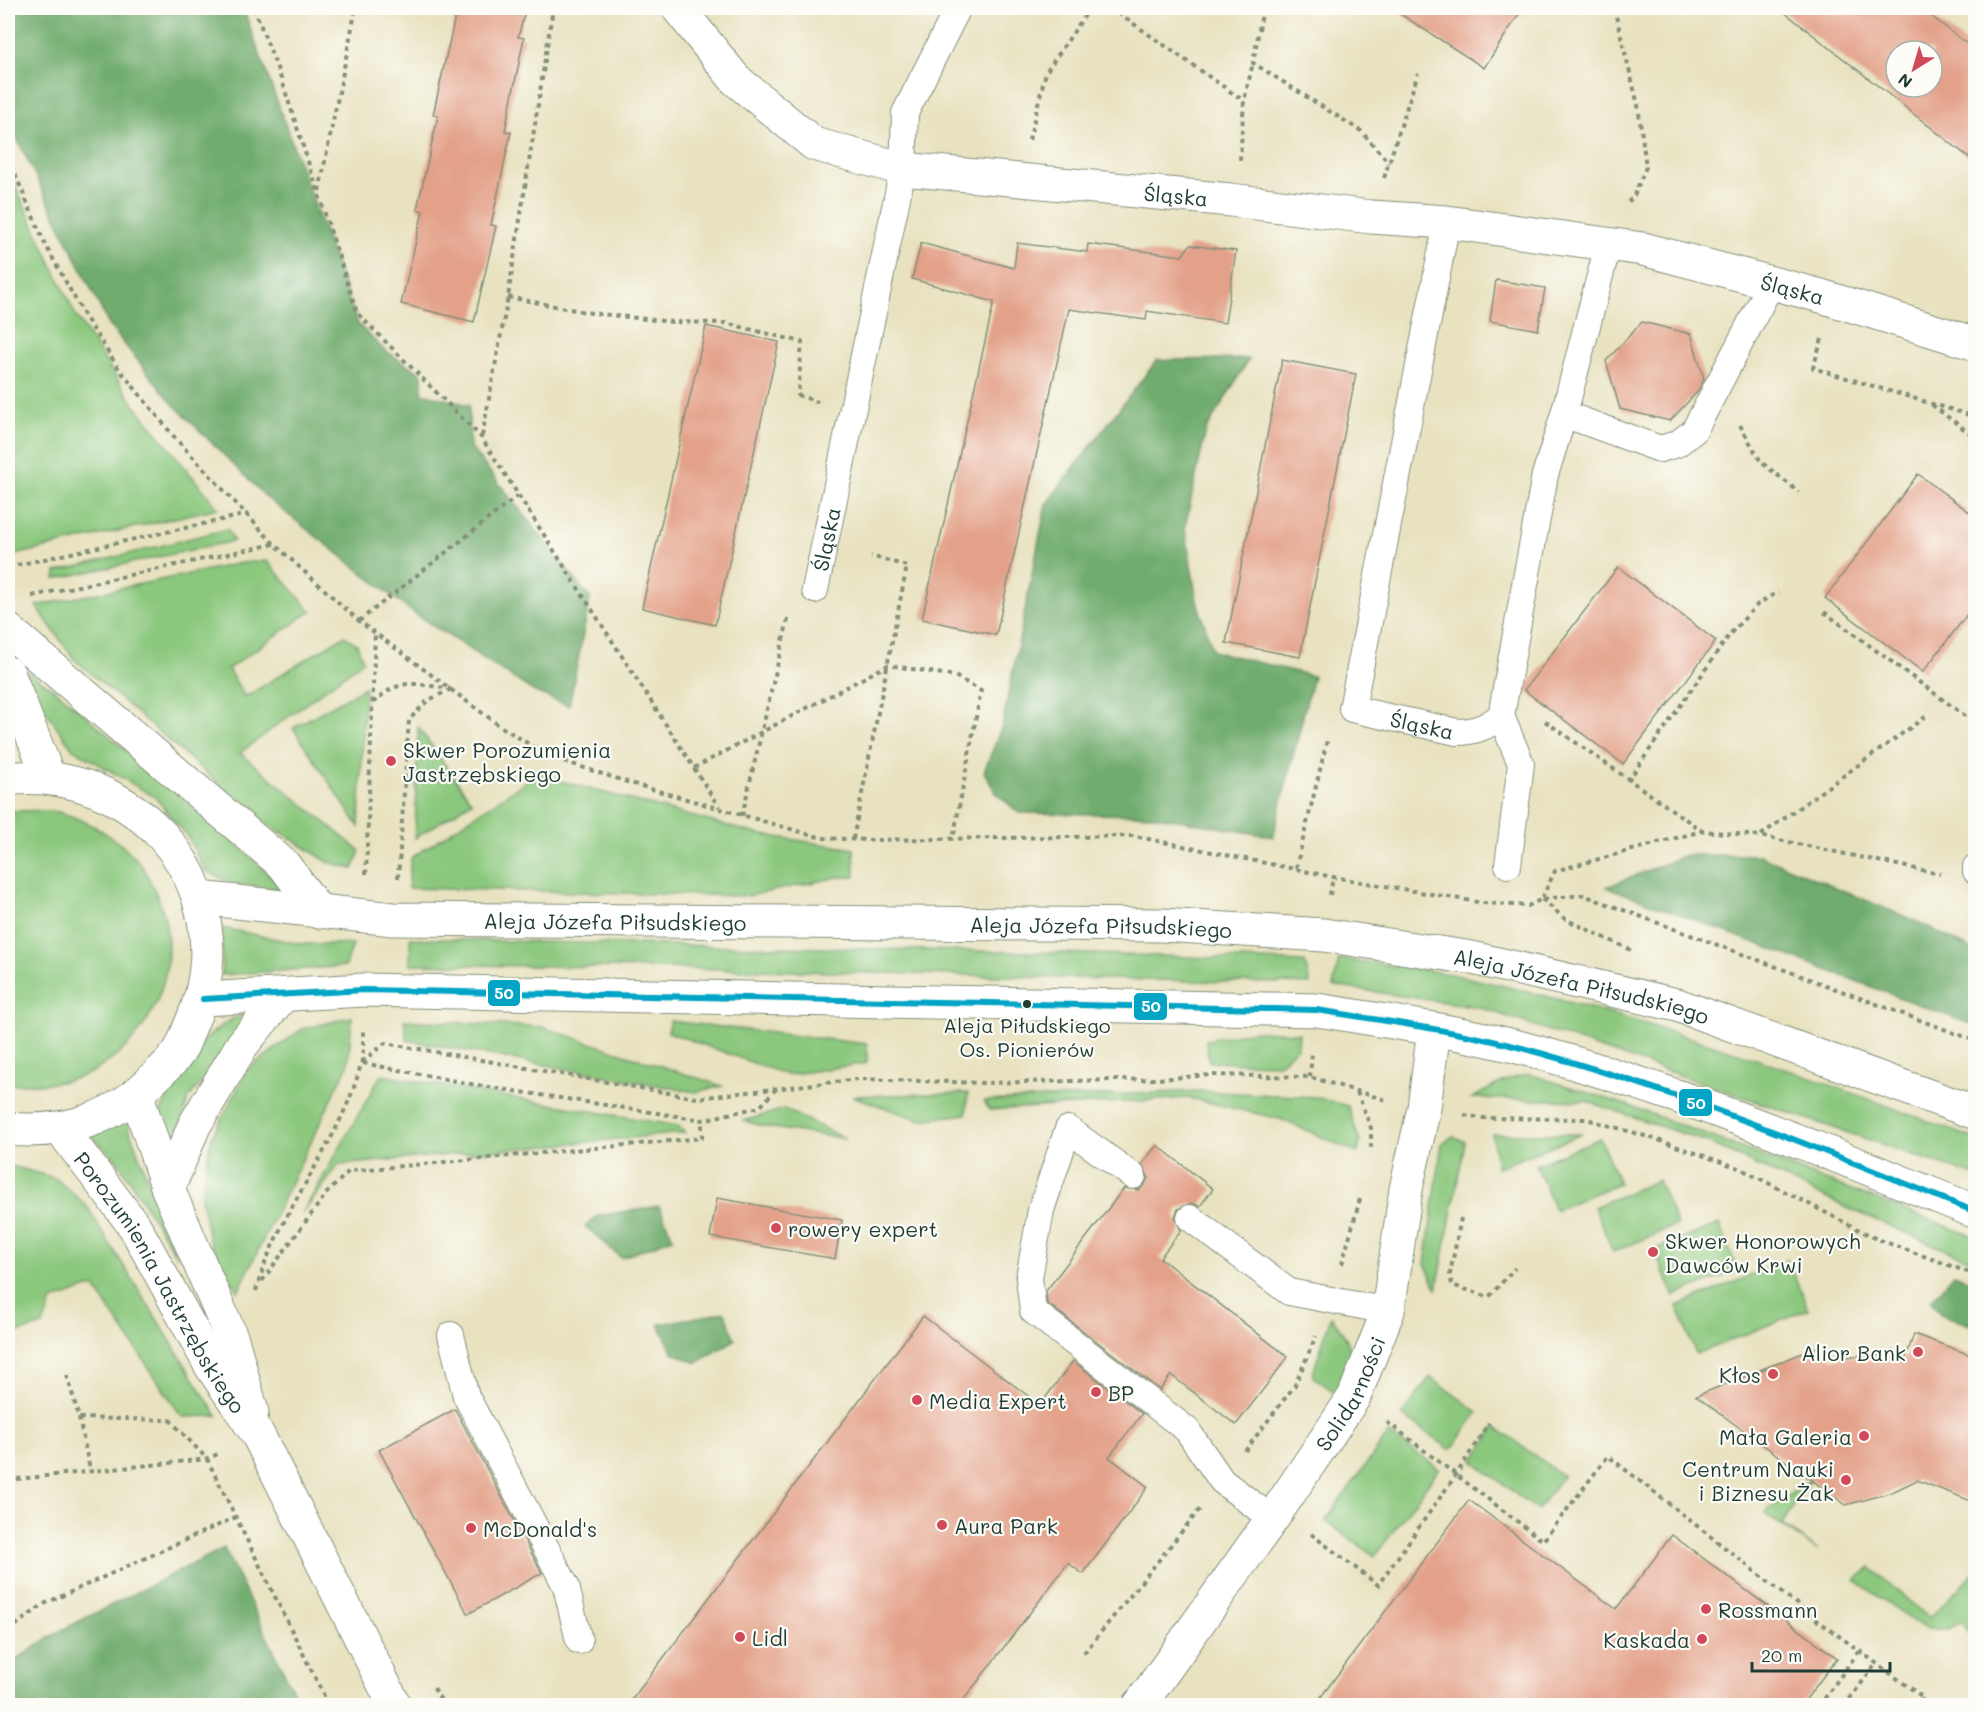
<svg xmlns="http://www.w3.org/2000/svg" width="1983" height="1713" viewBox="0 0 1983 1713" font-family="Mali,sans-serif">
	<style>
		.green { fill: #8bc87e; stroke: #558259; stroke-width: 1.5 }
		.forest { fill: #70ac6d; stroke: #487450; stroke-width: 1.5 }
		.building { fill: #e3a189; fill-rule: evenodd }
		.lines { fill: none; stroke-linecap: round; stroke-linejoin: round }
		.lane-casing { stroke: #84907a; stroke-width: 28 }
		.street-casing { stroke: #84907a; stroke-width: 35 }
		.secondary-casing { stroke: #84907a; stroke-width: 35 }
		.path { stroke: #84907a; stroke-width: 4; stroke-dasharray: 4.5 4.5; stroke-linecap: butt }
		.lane { stroke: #fff; stroke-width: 26 }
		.street { stroke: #fff; stroke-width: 33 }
		.secondary { stroke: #fff; stroke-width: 33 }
		.bus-1-casing { stroke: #fdfcf7; stroke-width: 10 }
		.bus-1 { stroke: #02a4c6; stroke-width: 6 }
		.poi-dot { fill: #d1495b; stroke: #fdfcf7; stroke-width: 2 }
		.bus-dot { fill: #1f3d34; stroke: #fdfcf7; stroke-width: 2 }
		.labels { text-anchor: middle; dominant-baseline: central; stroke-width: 4.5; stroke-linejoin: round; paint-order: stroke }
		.bus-label { font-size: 20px; fill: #1f3d34; stroke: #fdfcf7 }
		.street-label { font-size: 21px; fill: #1f3d34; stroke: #fdfcf7 }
		.poi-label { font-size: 21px; fill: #1f3d34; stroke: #fdfcf7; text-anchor: start }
		.line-badge { stroke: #fdfcf7; stroke-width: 2 }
		.badge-label { font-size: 16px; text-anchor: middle; font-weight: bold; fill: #fff }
	</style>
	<rect width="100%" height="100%" fill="#fdfcf7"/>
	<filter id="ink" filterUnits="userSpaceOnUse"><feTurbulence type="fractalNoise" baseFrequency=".0167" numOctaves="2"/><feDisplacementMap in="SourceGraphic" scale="12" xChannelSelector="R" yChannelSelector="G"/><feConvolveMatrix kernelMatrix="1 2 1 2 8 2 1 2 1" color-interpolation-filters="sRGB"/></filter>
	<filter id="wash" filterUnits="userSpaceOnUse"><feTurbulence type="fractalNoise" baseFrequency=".008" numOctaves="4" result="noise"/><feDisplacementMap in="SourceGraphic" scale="24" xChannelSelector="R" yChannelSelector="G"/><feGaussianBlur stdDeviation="1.35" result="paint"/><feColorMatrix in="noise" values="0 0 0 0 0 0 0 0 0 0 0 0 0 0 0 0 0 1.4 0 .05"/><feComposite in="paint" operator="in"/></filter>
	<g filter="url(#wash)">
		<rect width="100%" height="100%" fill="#e8e2c0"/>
		<g class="green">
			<polygon points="8,170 76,316 135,406 218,508 10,556 8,544"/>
			<polygon points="227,529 234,541 55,579 56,572"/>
			<polygon points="267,561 311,611 228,669 245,697 344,636 357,644 363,661 240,753 360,851 353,869 328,862 260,819 74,659 36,606 241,563"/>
			<polygon points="26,671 58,692 245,852 286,890 232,884 204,870 188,837 155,797 73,749 39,702"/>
			<polygon points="365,687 359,827 293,728"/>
			<polygon points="418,727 472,802 415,838"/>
			<polygon points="545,769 557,780 757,834 854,849 855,877 839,877 748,896 408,888 411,858"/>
			<path d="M 11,811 C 27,811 47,809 62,813 C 91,822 117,838 138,861 C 145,868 149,880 154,889 C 187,953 159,1034 96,1070 C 69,1085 38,1085 8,1084 L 8,812 Z"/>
			<polygon points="222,928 302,944 353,944 346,966 222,975"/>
			<path d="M 410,938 C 708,949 1007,947 1305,962 L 1310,984 L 716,969 L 410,964 Z"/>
			<path d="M 1339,959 C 1379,964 1420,968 1460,976 C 1637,1014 1807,1074 1975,1139 L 1975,1176 L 1479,1007 L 1333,986 Z"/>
			<path d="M 242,1014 L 243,1030 L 188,1099 L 176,1145 L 167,1143 L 158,1118 C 176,1075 198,1034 242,1014 Z"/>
			<polygon points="352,1017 348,1065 238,1292 209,1240 201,1198 211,1139 248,1069 302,1029"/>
			<polygon points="404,1020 542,1027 722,1086 695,1092 407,1040"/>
			<polygon points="670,1021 867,1044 867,1063 787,1075 668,1032"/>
			<polygon points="1254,1031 1299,1033 1298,1047 1279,1064 1209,1062 1206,1040"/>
			<polygon points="1529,1074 1633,1107 1975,1237 1975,1262 1845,1207 1707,1142 1586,1101 1472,1098 1504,1081"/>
			<polygon points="381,1075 678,1126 685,1133 339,1165 302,1214"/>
			<polygon points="1199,1091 1315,1097 1348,1106 1360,1142 1358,1153 1280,1119 1189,1098 989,1110 984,1101"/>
			<polygon points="968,1093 966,1114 920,1120 852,1096"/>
			<polygon points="784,1109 846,1139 766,1127 744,1121"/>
			<polygon points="125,1118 177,1257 117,1160 89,1134"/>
			<polygon points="1492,1134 1582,1134 1497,1168"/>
			<polygon points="1453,1136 1465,1142 1437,1289 1425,1264 1442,1143"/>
			<polygon points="1600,1138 1619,1183 1555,1210 1536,1165"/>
			<polygon points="8,1165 55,1178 86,1205 217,1416 182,1417 94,1286 52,1301 43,1325 8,1336"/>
			<polygon points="1658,1180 1677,1225 1613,1252 1594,1207"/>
			<polygon points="1719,1224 1738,1270 1674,1296 1654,1250"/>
			<polygon points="1788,1260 1808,1309 1696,1354 1677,1306"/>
			<path d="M 1331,1316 C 1357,1351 1355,1355 1336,1393 L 1312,1376 Z"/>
			<polygon points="1430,1377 1478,1412 1451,1450 1402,1415"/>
			<polygon points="1495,1427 1563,1476 1537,1510 1473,1461"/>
			<polygon points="1389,1433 1439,1469 1375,1556 1325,1521"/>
			<polygon points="1811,1479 1782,1524 1818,1551 1764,1513"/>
			<polygon points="1871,1568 1929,1618 1975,1572 1975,1640 1962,1622 1948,1629 1925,1629 1855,1580"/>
		</g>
		<g class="forest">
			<polygon points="8,8 243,8 358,324 384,350 422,374 422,393 469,405 470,447 590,598 569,706 533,691 415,614 267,498 173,404 109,325 8,120"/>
			<polygon points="1249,359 1206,430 1185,527 1197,601 1213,651 1313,676 1273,837 1151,815 1019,813 996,793 984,772 1002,726 1046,504 1157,360"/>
			<polygon points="1686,855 1759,855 1920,923 1975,951 1975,1026 1607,887"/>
			<polygon points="659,1206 673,1238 621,1258 585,1226 597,1216"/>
			<polygon points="1954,1274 1975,1282 1975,1327 1940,1314 1931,1301"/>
			<polygon points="725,1312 735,1340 697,1363 673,1353 659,1324"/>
			<polygon points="224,1548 300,1705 8,1705 8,1665 60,1631"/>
		</g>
		<g id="blocks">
			<g class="building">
				<polygon points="457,8 526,8 518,37 524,38 505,131 511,132 491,225 496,226 474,322 401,304 423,211 417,209 438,116 433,115"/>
				<polygon points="1391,8 1523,8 1484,68"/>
				<path d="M 1779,8 L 1921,8 L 1976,51 L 1976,163 ZM 1896,51 L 1932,51 L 1932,87 L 1896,87 Z"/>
				<polygon points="921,243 1014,268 1017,243 1087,252 1088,244 1182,256 1190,245 1236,251 1225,323 1147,311 1146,320 1069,309 996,635 922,619 994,302 912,279"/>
				<polygon points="1496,280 1545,288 1538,330 1490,321"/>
				<polygon points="1642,322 1691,334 1704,379 1697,392 1670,421 1620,409 1606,361"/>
				<polygon points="706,326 779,342 715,625 642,608"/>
				<polygon points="1282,360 1356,374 1300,657 1226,643"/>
				<polygon points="1918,474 1976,517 1976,603 1923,672 1825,598"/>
				<polygon points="1618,567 1716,641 1623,764 1524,690"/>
				<polygon points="1157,1145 1213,1189 1200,1206 1191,1203 1178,1209 1175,1217 1181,1230 1160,1258 1288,1357 1236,1425 1171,1375 1160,1390 1047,1303 1046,1291 1124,1188 1139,1190 1145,1184 1148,1177 1142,1164"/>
				<polygon points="717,1198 842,1220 835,1259 710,1237"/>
				<polygon points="923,1316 1040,1405 1073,1361 1142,1414 1109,1457 1148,1487 1083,1574 1068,1563 959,1706 627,1706"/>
				<polygon points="1914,1334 1976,1357 1976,1503 1917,1480 1890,1493 1846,1505 1696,1396 1825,1344 1832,1359 1862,1355 1906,1357"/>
				<polygon points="455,1409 542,1573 468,1614 379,1450"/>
				<polygon points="1469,1500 1616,1609 1672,1535 1837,1658 1801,1706 1314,1706"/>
			</g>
		</g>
	</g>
	<g filter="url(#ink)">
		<use href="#blocks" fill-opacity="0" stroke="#84907a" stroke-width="1.5"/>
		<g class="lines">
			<g class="lane-casing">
				<g id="lane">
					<path id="s1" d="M 1447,222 L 1352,709 L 1457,732 C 1475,732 1486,727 1501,716 L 1545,475 L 1564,414 L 1608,245"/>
					<polyline points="1564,414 1660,449 1677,444 1694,431 1772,282"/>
					<path id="s2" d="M 815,590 L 903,169 L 905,113 L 958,8"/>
					<polyline points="1501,716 1521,764 1508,865"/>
					<polyline points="1976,867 1976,871"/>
					<polyline points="1133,1176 1068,1129 1041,1210 1029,1278 1033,1311 1187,1430 1222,1481 1272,1519"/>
					<polyline points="1190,1218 1289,1292 1388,1311"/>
					<polyline points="451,1335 466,1396 566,1586 579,1641"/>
				</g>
			</g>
			<g class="street-casing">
				<g id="street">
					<path id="s3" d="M 678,8 L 736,80 L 814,144 L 903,169 L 1231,200 L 1371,217 L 1447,222 L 1643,249 L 1821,296 L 1976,344"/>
					<path id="s4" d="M 1139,1706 L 1272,1519 L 1354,1397 L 1388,1311 L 1406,1189 L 1424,1108 L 1434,1029"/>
				</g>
			</g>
			<g class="secondary-casing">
				<g id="secondary">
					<polyline points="8,630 284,865 319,912"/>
					<polyline points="8,673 49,778"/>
					<path d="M 8,779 C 42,774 78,781 109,796 C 195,838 230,938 191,1024 C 187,1033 184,1045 178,1053 C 172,1062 163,1069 156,1076 C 114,1120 67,1134 8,1129"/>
					<path id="s5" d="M 200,898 L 393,919 L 1162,925 L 1324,935 L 1472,958 L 1677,1005 L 1976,1113"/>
					<path d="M 203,999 L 364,990 L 1317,1010 C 1384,1021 1452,1030 1518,1047 C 1675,1089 1825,1151 1976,1212"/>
					<polyline points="137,1096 168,1189 232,1339 252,1412"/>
					<path id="s6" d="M 61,1129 L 135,1227 L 211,1366 L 258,1435 L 395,1706"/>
					<polyline points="168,1189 194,1126 242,1045 283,995"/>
				</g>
			</g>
			<g class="path">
				<polyline points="254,8 282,81 357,313 481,437 719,807"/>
				<polyline points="1111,8 1244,101"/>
				<polyline points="1263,8 1253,63 1361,131 1389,163"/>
				<polyline points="1614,8 1638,105 1646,167 1633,198 1625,204"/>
				<polyline points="1029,140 1046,72 1090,8"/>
				<polyline points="8,158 45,244 84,315 119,369 176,439 274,544 359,621 500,726 548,756 627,782 822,838 869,840 1134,836 1333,877 1483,903 1528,906 1542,899 1583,895 1976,1041"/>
				<polyline points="1240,160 1244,101 1253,63"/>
				<polyline points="1384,178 1418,73"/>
				<polyline points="319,191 356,8"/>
				<polyline points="508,297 591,313 672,322 725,323 802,342 798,395 818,402"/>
				<polyline points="1822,339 1813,368 1976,417"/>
				<polyline points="1932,405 1976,438"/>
				<polyline points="1740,425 1761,462 1799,492"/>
				<polyline points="482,436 508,297 553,8"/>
				<polyline points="8,567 248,514"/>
				<polyline points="32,596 274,544"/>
				<polyline points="1824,612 1976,724"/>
				<polyline points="359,621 520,494"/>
				<path d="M 373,703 C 402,676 414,684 451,689"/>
				<polyline points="1545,721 1701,830"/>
				<polyline points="694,768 888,665 955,676 981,691 953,839"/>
				<polyline points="1628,781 1730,634 1758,604 1778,592"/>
				<polyline points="742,816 789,615"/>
				<polyline points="1761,835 1928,715"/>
				<polyline points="853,839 907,566 871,556"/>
				<polyline points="1296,868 1328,737"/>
				<polyline points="366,874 375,633"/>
				<polyline points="398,878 409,720 427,701 451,689"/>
				<polyline points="1330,895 1333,877"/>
				<polyline points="1542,898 1555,871 1702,831 1760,836 1940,874"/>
				<polyline points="1542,899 1565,919 1631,950"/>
				<polyline points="362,1062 385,1043 697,1098 858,1079 983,1083 1158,1079 1211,1075 1310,1077 1386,1100"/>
				<polyline points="363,1063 476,1085 702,1120 760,1107 776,1089"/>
				<polyline points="1310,1077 1312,1051"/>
				<polyline points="1357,1092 1371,1128 1371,1148"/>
				<polyline points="1464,1115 1481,1118 1587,1119 1655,1139 1739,1168 1877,1239 1976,1275"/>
				<polyline points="1461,1218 1450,1274 1452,1285 1489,1297 1515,1268"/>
				<polyline points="1342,1264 1360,1199"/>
				<polyline points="262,1281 326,1194 349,1171 702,1138 702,1120"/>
				<path d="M 256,1291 C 277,1211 341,1144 361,1064 C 364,1054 363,1041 363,1031"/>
				<polyline points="67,1375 79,1418 170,1420 207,1459 329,1706"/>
				<polyline points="79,1418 90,1470"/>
				<polyline points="1387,1422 1543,1541 1608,1456 1817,1620 1924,1698 1918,1706"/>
				<polyline points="1245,1451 1295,1385 1316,1336"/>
				<polyline points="8,1480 207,1459 220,1453"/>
				<polyline points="1311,1534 1378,1585 1456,1475 1489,1423"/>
				<polyline points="8,1631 44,1604 236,1517"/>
				<polyline points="1084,1653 1200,1509"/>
				<polyline points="434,1688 444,1706"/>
				<polyline points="1819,1706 1859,1651"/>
				<polyline points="1844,1706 1876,1664"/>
			</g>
			<use href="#lane" class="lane"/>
			<use href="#street" class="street"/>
			<use href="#secondary" class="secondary"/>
			<g class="bus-1-casing">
				<path id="bus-1" d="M 203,999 L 364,990 L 1317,1010 C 1384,1021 1452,1030 1518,1047 C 1675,1089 1825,1151 1976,1212"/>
			</g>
			<use href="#bus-1" class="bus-1"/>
		</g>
	</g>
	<g class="poi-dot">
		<circle cx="391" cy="761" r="6"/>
		<circle cx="776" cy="1228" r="6"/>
		<circle cx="1653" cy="1252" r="6"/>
		<circle cx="1918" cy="1352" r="6"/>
		<circle cx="1773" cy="1374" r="6"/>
		<circle cx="1096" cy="1392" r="6"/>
		<circle cx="917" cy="1400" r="6"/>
		<circle cx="1864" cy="1436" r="6"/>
		<circle cx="1846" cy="1480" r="6"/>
		<circle cx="942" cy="1525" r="6"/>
		<circle cx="471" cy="1528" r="6"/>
		<circle cx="1706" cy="1609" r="6"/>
		<circle cx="740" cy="1637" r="6"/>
		<circle cx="1702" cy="1639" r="6"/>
	</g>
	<circle class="bus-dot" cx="1027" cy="1004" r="5"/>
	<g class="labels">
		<g class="bus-label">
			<text x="1027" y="1025">Aleja Piłudskiego<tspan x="1027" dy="24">Os. Pionierów</tspan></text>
		</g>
		<g class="street-label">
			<text stroke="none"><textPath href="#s3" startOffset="560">Śląska</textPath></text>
			<text stroke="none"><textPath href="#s3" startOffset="1185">Śląska</textPath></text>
			<text stroke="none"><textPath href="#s2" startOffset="52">Śląska</textPath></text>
			<text stroke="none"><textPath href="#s1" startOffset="568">Śląska</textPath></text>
			<text stroke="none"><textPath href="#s5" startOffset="416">Aleja Józefa Piłsudskiego</textPath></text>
			<text stroke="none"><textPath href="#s5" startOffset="902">Aleja Józefa Piłsudskiego</textPath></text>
			<text stroke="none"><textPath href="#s5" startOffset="1388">Aleja Józefa Piłsudskiego</textPath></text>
			<text stroke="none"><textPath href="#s6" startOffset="183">Porozumienia Jastrzębskiego</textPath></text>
			<text stroke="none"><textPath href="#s4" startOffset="378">Solidarności</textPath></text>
		</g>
		<g class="poi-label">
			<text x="403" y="749">Skwer Porozumienia<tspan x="403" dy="24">Jastrzębskiego</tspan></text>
			<text x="788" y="1228">rowery expert</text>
			<text x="1665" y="1240">Skwer Honorowych<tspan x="1665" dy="24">Dawców Krwi</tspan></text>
			<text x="1906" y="1352" text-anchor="end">Alior Bank</text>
			<text x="1761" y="1374" text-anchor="end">Kłos</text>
			<text x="1108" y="1392">BP</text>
			<text x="929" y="1400">Media Expert</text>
			<text x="1852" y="1436" text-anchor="end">Mała Galeria</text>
			<text x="1834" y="1468" text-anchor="end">Centrum Nauki<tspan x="1834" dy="24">i Biznesu Żak</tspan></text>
			<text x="954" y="1525">Aura Park</text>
			<text x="483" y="1528">McDonald's</text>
			<text x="1718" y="1609">Rossmann</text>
			<text x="752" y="1637">Lidl</text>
			<text x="1690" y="1639" text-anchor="end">Kaskada</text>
		</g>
	</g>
	<g class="line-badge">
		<rect x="487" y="979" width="34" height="28" rx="6" fill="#02a4c6"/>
		<rect x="1133" y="992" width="35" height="29" rx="6" fill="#02a4c6"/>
		<rect x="1678" y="1088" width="35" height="29" rx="6" fill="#02a4c6"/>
	</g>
	<g class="badge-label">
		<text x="504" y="999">50</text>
		<text x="1151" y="1012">50</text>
		<text x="1696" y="1109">50</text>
	</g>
	<rect width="1983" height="1713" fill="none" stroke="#fdfcf7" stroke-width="30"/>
	<g transform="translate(1914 69) rotate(217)"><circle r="28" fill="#fdfcf7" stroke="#a4b0a9" stroke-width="1.5"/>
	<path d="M0-4.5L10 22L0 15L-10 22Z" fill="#d1495b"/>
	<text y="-9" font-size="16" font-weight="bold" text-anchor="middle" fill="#1f3d34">N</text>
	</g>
	<path d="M1752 1662v9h138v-9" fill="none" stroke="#1f3d34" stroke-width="3"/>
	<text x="1761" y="1662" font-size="18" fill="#1f3d34" stroke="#fdfcf7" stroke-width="4.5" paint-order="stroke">20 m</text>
</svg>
